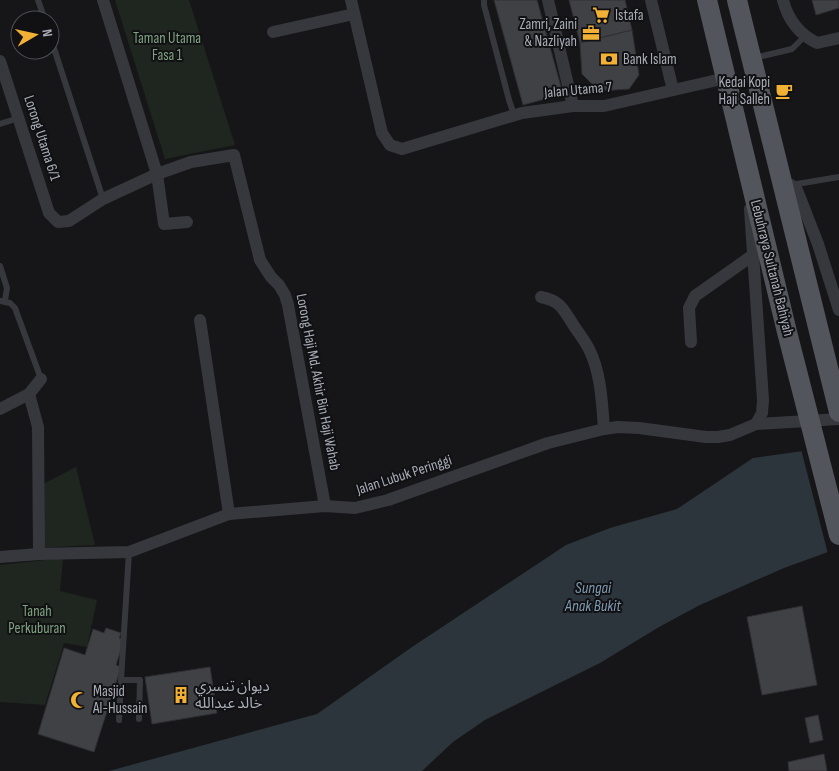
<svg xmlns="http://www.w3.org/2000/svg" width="839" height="771" viewBox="0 0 839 771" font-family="'Sofia Sans Condensed','Noto Sans Arabic',sans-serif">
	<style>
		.green { fill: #1e261f }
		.water { fill: #2c353c }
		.pier { fill: #161618 }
		.building { fill: #404145; stroke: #303034 }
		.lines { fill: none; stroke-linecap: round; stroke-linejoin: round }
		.lane { stroke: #37383d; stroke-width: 6 }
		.street { stroke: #37383d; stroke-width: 12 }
		.primary { stroke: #53555c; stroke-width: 20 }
		.labels { text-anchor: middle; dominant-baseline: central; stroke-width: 4; stroke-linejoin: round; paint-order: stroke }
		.poi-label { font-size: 15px; fill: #a8adb8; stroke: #111113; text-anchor: start }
		.park-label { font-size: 15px; fill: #7fa381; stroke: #111113 }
		.street-label { font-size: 15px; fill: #a8adb8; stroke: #111113 }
		.water-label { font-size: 16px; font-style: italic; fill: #7f9bb3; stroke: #111113 }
	</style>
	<rect width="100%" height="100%" fill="#161618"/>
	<g class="green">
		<polygon points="115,0 189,0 235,145 165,159"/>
		<polygon points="76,467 95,545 41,548 43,484"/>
		<polygon points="63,558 60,591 97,600 87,647 64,643 45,705 0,702 0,565"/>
	</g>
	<polygon class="water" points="839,446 839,548 784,568 700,605 659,627 600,663 485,720 453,742 422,771 109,771 317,714 412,647 566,545 610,528 677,509 753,458"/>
	<polygon class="pier" points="839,443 839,551 828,554 801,449"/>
	<g class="building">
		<polygon points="494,0 537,0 563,94 523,105"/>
		<polygon points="569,0 625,0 632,30 580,43"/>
		<polygon points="812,0 839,0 839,8 816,15"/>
		<polygon points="632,30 639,75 629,89 599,91 582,74 580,43"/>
		<polygon points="802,606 817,685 762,695 747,617"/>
		<polygon points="106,628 121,633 119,638 124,640 116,665 121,667 94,752 38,734 64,648 85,655 93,629 104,633"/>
		<polygon points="210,667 217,713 152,724 145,677"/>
		<polygon points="818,715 823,740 810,743 805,718"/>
		<polygon points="824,754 827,771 789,771 788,762"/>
	</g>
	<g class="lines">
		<g class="lane">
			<polyline points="38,0 45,20"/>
			<polyline points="484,0 484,5 509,100 514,115"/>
			<polyline points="50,36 103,199"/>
			<polyline points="754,58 792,49 804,37"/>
			<polyline points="0,124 19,118"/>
			<polyline points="791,185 839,177"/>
			<polyline points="0,266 7,288 5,300"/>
			<polyline points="0,301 10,303 15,308 41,379"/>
			<polyline points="129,552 121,680 140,680 139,719"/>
			<polyline points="119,720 121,680"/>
		</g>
		<g class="street">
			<polyline points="103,0 157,174 164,224 187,222"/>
			<polyline points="351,0 382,133 390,145 402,149 522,113 573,106 604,106 726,78"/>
			<polyline points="548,0 573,106"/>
			<polyline points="651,0 673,90"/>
			<path d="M 783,0 C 788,20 799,34 817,43 L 839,38"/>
			<polyline points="273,32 354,14"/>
			<polyline points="0,61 49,213 58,222 69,221 103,199 157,174 191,162 234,155 260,260 271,277 279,285 285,295 288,305 325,506"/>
			<polyline points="783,185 791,185 797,190 818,244 839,310"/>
			<polyline points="750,209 763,400 762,413 756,424"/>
			<path d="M 541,297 C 561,301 563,309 574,326 C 579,333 585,341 589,349 C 601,373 602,402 604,429"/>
			<polyline points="200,320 229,514"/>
			<polyline points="691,342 689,308 695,296 753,255"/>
			<polyline points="29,394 38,427 39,554"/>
			<polyline points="0,409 29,394 41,379"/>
			<polyline points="0,557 39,554 129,552 229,514 325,506 355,508 388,500 548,443 604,429 618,427 639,428 706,437 718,437 730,435 756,424 839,419"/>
		</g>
		<g class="primary">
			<polyline points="707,0 787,332 839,535"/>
			<polyline points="737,0 839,412"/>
		</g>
	</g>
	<defs>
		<g id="supermarket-bare" transform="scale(1.35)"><path d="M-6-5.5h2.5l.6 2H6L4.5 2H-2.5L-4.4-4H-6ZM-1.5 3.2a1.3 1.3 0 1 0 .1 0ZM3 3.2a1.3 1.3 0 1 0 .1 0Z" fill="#f2b134" stroke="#111113" stroke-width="2.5" paint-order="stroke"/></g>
		<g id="office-bare" transform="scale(1.35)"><path d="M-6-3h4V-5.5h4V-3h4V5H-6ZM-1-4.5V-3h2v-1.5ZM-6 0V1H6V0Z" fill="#f2b134" stroke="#111113" stroke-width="2.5" paint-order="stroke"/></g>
		<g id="bank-bare" transform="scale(1.35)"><path d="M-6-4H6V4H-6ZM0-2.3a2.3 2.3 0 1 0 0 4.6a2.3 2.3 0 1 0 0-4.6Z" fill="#f2b134" stroke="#111113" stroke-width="2.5" paint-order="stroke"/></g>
		<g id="cafe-bare" transform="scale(1.35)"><path d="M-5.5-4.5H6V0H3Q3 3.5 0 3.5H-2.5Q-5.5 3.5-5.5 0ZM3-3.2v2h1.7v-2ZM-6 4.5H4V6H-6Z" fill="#f2b134" stroke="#111113" stroke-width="2.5" paint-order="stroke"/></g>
		<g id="building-bare" transform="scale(1.35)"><path d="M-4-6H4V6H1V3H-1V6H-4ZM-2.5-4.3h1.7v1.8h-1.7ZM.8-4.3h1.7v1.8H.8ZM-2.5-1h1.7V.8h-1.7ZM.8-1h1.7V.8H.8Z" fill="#f2b134" stroke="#111113" stroke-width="2.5" paint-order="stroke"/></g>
		<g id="mosque-bare" transform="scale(1.35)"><path d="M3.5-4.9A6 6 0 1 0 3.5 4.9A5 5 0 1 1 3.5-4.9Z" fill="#f2b134" stroke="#111113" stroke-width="2.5" paint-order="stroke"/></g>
	</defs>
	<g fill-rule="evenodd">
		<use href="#supermarket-bare" x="601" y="15"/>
		<use href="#office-bare" x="591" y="33"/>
		<use href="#bank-bare" x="609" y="59"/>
		<use href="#cafe-bare" x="784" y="91"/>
		<use href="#building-bare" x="181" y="695"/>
		<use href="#mosque-bare" x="79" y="700"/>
	</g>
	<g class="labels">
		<g class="poi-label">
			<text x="615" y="15">Istafa</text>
			<text x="577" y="24" text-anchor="end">Zamri, Zaini<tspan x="577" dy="17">&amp; Nazliyah</tspan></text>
			<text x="623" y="59">Bank Islam</text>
			<text x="770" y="82" text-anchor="end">Kedai Kopi<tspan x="770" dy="17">Haji Salleh</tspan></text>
			<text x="195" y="686">دیوان تنسري<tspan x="195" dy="17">خالد عبدالله</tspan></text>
			<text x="93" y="691">Masjid<tspan x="93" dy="17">Al-Hussain</tspan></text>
		</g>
		<g class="park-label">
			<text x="167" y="38">Taman Utama<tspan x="167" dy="17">Fasa 1</tspan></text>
			<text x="37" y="611">Tanah<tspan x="37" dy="17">Perkuburan</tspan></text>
		</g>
		<g class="street-label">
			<text transform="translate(578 90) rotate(-5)">Jalan Utama 7</text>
			<text transform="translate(42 138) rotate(72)">Lorong Utama 6/1</text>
			<text transform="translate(772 268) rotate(76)">Lebuhraya Sultanah Bahiyah</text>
			<text transform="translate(318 382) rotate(79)">Lorong Haji Md. Akhir Bin Haji Wahab</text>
			<text transform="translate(404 475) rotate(-18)">Jalan Lubuk Peringgi</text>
		</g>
		<g class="water-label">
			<text x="593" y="588">Sungai<tspan x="593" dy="18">Anak Bukit</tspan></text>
		</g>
	</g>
	<g transform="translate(35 35) rotate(81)"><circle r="24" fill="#111113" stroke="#4d4f55"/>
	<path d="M0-4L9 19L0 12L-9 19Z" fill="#f2b134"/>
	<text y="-8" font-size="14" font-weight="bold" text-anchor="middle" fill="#a8adb8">N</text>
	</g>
</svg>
